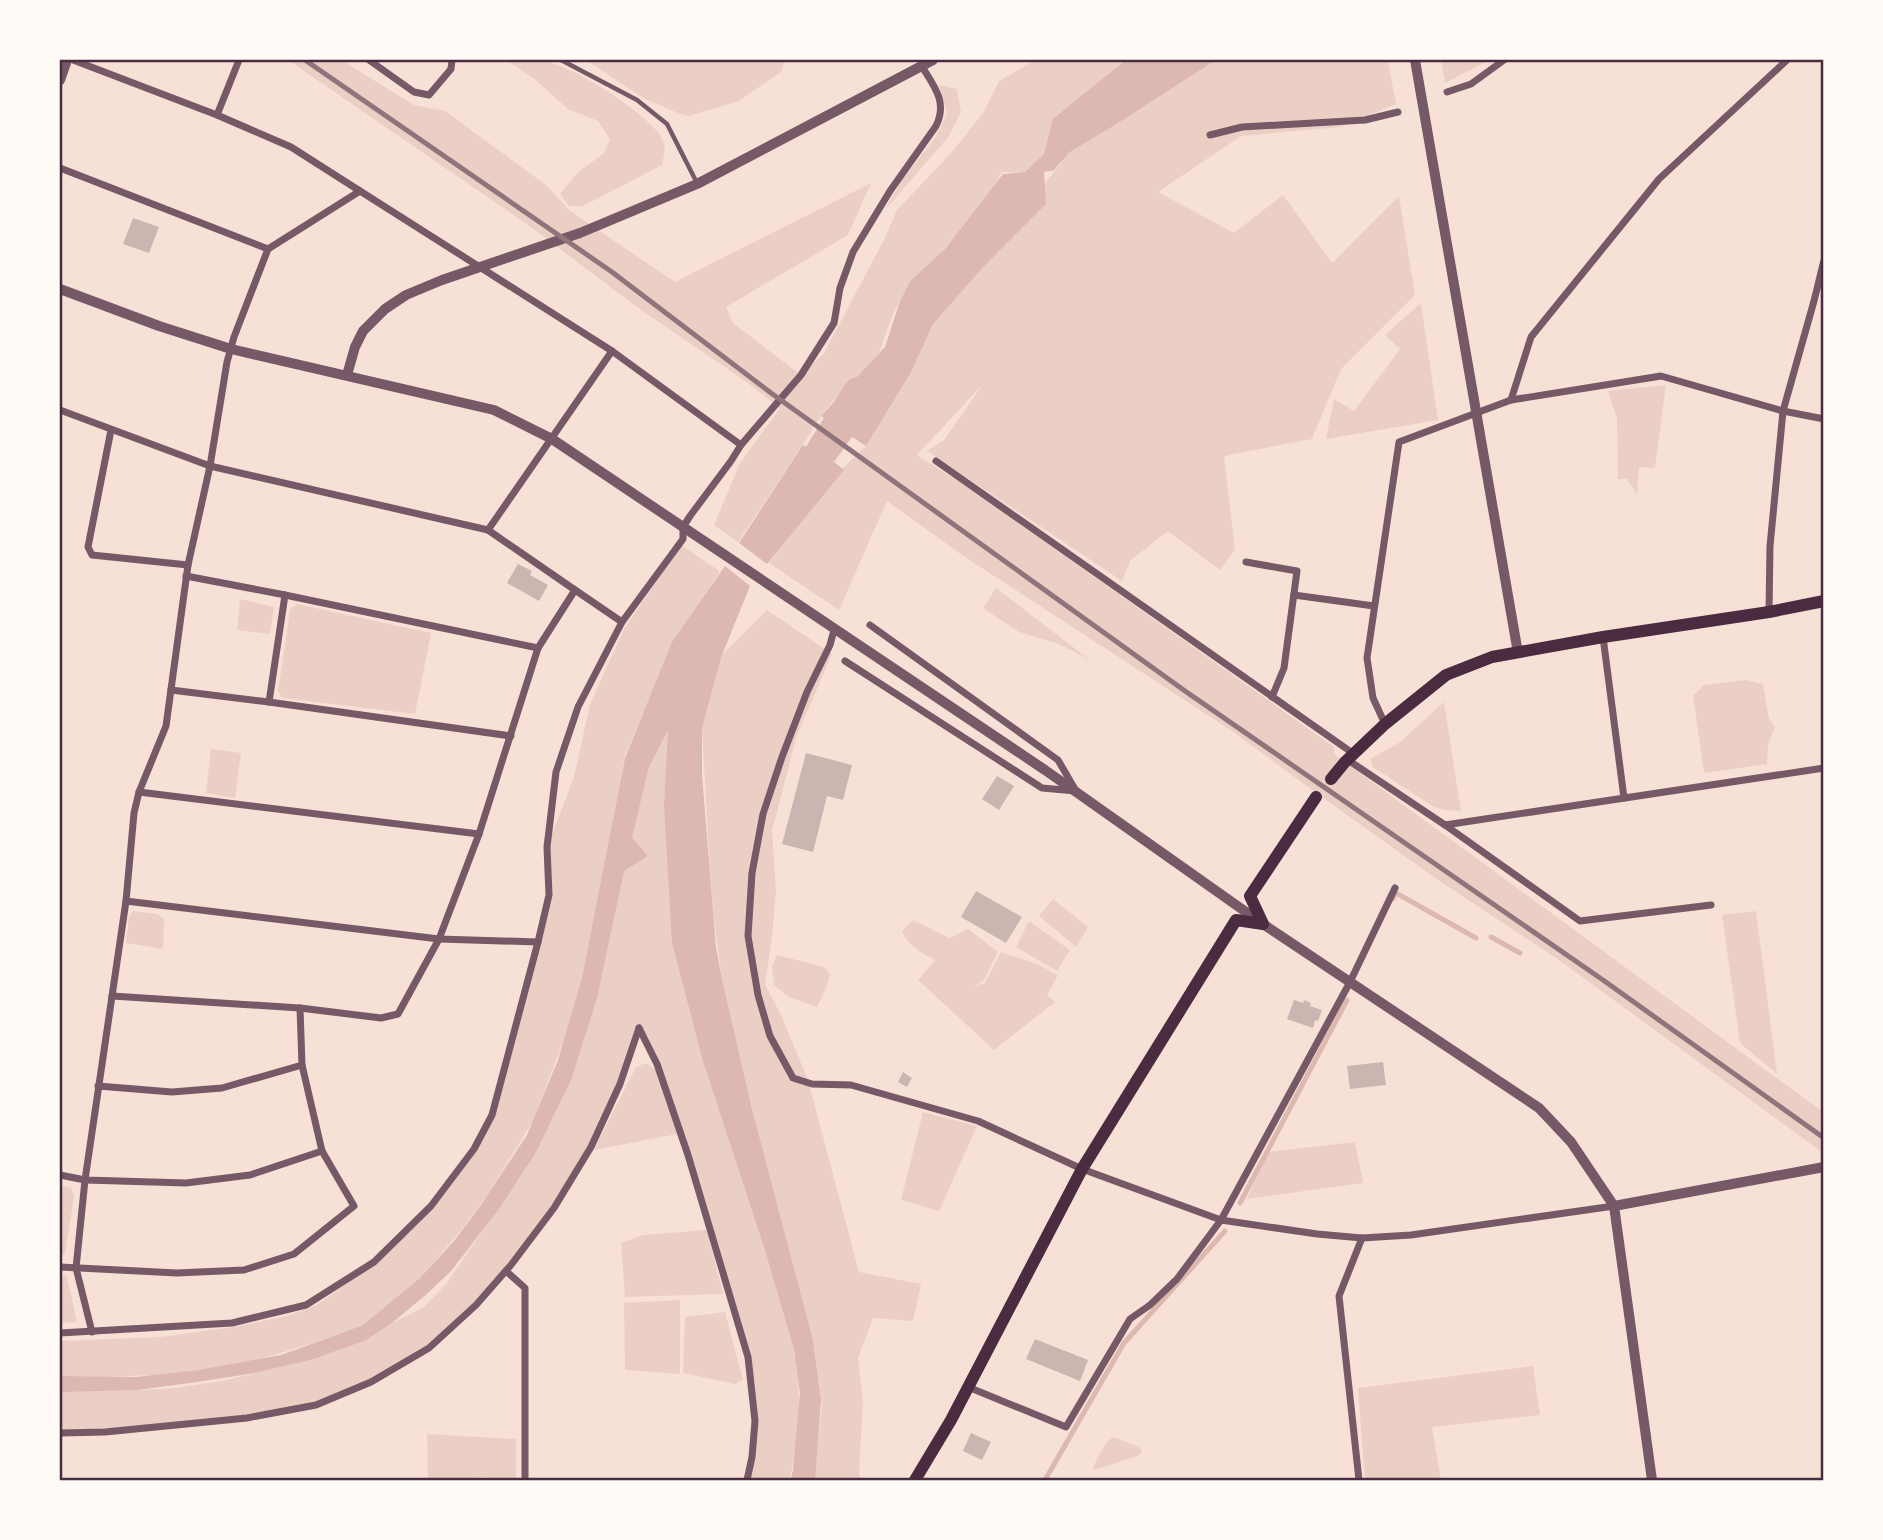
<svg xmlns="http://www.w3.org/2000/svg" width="1883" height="1540" viewBox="0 0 1883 1540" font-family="'Open Sans',sans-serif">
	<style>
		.green { fill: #ebcfc5 }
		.water { fill: #dcb8b0 }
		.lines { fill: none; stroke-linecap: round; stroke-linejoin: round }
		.stream { stroke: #dcb8b0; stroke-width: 5 }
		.river { stroke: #dcb8b0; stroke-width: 30 }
		.building { fill: #ccb4b1 }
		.service { stroke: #755966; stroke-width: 4.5 }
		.minor { stroke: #755966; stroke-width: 7 }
		.tertiary { stroke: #755966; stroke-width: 10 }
		.secondary { stroke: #4a2c40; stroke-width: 12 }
		.rail { stroke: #8f747c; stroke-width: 5 }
		.neatline { fill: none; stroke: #4a2c40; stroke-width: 2.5 }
	</style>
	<rect width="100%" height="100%" fill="#f7e1d7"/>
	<g class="green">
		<polygon points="288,60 322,60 324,61 341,60 414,105 445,111 546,185 570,211 675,282 871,183 848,235 726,307 733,323 801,375 824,353 885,238 897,210 952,152 983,113 999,81 1036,60 1124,60 1055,118 1044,154 1025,172 1002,172 991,190 941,253 910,281 892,316 875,365 830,404 812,429 803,445 738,542 714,525 740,463 780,408 748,383 634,305 531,227"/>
		<path d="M 506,60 C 525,59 542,59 560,66 C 584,74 658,120 664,143 C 666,149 663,159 662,165 L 583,206 L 569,206 L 560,194 L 577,173 L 604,153 L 610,139 L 598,121 L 568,109 L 533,78 Z"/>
		<polygon points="586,60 784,60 782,71 739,101 689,116 680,114 643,98"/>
		<polygon points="1216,60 1388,60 1396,104 1340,127 1241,136 1158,192 1234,233 1283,195 1332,263 1399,196 1415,295 1341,369 1312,439 1224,456 1235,550 1220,570 1168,531 1131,560 1122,581 927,451 944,440 983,384 917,455 972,490 1334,747 1334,754 1823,1112 1823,1153 1559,960 1438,880 1326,800 1232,731 962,555 887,501 839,610 769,563 842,469 866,446 904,384 933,324 1070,152 1115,125"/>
		<polygon points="1441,60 1490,60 1445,83"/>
		<polygon points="939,85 957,89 961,112 949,136 884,211 903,179 935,138 947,114"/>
		<polygon points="1421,303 1438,420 1326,439 1334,399 1354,411 1400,349 1385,335"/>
		<polygon points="1666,385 1655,468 1639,467 1637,494 1627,479 1618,479 1617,419 1608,391"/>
		<polygon points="680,544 719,571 718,574 672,647 625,755 589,950 580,989 565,1037 533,1121 488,1194 463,1228 420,1278 378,1313 363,1325 319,1341 245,1364 157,1375 99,1377 60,1376 60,1341 160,1337 234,1327 287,1316 317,1305 371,1266 422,1218 493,1117 549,895 547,847 574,777 590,704 624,629 674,556"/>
		<polygon points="996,588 1090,660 1059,644 1019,632 983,608"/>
		<polygon points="240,599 274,607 270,634 237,630"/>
		<polygon points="297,604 431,633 415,714 283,698 278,691 290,610"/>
		<polygon points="767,610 832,654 796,738 772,831 776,891 772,937 765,984 782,1017 808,1080 859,1272 921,1284 913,1321 873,1318 858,1358 863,1400 859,1474 862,1480 814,1480 822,1405 813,1340 757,1129 722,979 714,920 709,856 702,728 722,655"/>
		<polygon points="1746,680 1763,684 1769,719 1775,727 1768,744 1767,764 1704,773 1693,696 1704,685"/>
		<polygon points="1444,702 1461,811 1445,810 1434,807 1373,767 1370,759 1399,743"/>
		<path d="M 669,728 L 664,805 L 775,1281 C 781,1304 790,1327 794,1350 C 802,1392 801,1439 789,1480 L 746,1480 L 755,1421 L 750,1360 L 660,1079 L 677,1134 L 594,1150 L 636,1067 L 646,1063 L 656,1070 L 639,1029 L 623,1076 L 580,1164 L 546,1218 L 495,1283 L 418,1354 L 371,1382 L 316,1405 L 252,1417 L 141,1429 L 60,1430 L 60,1388 L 138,1390 L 175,1388 L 222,1381 L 285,1366 L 339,1350 L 424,1307 L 446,1284 L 527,1167 L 632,838 L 649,767 Z"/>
		<polygon points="211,749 241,753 235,798 206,793"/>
		<polygon points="1053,899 1088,927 1076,947 1039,916"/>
		<polygon points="133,911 157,914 164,919 163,949 126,943 129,917"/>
		<polygon points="1756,911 1777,1074 1740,1043 1722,915"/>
		<path d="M 913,920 L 949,938 L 968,929 L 998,952 L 984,980 L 975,987 L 985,983 L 1001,952 L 1037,964 L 1058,975 L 1047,995 L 1055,1002 L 994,1050 L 918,980 L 935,960 C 921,953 909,946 902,932 Z"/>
		<polygon points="1029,921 1070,950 1057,971 1016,947"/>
		<polygon points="777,955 824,967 830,974 827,986 817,1007 789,997 774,985 772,967"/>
		<polygon points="923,1112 977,1126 939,1211 901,1200"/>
		<polygon points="1355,1142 1363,1183 1247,1199 1267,1152"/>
		<polygon points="60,1185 71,1187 74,1197 65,1253 60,1257"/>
		<polygon points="707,1230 723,1294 625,1297 621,1243 643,1235"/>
		<polygon points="60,1276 67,1276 77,1322 60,1323"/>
		<polygon points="680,1300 680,1374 625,1370 624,1303"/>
		<polygon points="725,1312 743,1380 735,1384 683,1373 685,1317"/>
		<polygon points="1533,1366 1540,1415 1432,1427 1441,1480 1365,1480 1358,1388"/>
		<polygon points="427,1434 516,1439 516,1480 478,1477 477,1480 428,1480"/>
		<path d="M 1113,1437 L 1139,1447 L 1142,1451 L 1140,1455 L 1095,1470 L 1093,1468 C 1098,1457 1103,1444 1113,1437 Z"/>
	</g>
	<g class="water">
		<polygon points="1125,60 1216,60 1115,125 1070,152 1054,170 1044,172 1046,204 983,267 933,324 910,374 866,446 852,437 834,462 844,470 767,564 739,543 803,445 823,455 842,431 821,416 885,347 900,301 910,281 944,250 1003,174 1025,172 1044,154 1053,119"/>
		<polygon points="725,566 750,586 722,655 702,728 702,775 716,948 722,979 753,1113 813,1340 821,1400 815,1480 790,1480 793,1471 800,1393 794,1349 764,1247 703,1061 672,943 664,805 668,730 649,767 632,838 648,856 624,871 597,998 571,1080 535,1154 499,1209 452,1270 428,1293 392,1323 366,1340 314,1359 255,1373 197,1382 138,1390 60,1392 60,1376 136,1377 198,1370 281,1355 309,1345 363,1325 420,1278 454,1241 481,1205 527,1135 558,1060 582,978 625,758 672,642"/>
	</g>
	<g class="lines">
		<g class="stream">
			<polyline points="1393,899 1396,893 1476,938"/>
			<polyline points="1491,937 1520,953"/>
			<polyline points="1240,1203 1347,1000"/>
			<polyline points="1045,1480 1124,1343 1225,1231"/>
		</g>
		<polyline class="river" points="799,486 858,392"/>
	</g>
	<g class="building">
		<polygon points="133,218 159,227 149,253 123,244"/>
		<polygon points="518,564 532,571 530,575 548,585 539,601 507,583"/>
		<polygon points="806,753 852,765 843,800 827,796 813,852 782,844"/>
		<polygon points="997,776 1014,786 999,810 982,799"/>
		<polygon points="976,891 1022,917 1006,943 961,917"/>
		<polygon points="1294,1000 1303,1003 1304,1000 1311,1003 1310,1006 1322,1010 1318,1021 1315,1020 1313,1028 1287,1019"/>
		<polygon points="1383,1062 1386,1085 1350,1089 1347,1066"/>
		<polygon points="903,1072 912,1078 907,1087 898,1082"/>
		<polygon points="1035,1339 1088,1360 1080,1381 1026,1359"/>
		<polygon points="971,1433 991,1442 982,1460 963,1451"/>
	</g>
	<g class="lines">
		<polyline class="service" points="561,60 637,100 667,124 697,183"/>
		<g class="minor">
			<polyline points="73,60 217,115 291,147 360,191 268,249 234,337 227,362 210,466 188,565 166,726 139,792 134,813 126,901 85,1180 76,1268 92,1332"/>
			<polyline points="369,60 414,92 429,95 451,69 452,60"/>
			<polyline points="1447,92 1471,84 1504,60"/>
			<polyline points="217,115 239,60"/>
			<polyline points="1210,135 1242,127 1365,120 1398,112"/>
			<polyline points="60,168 268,249"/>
			<polyline points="360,191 612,351 741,445"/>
			<polyline points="1511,400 1531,337 1659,179 1787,60"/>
			<polyline points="60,410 210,466 488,530 575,590 538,648 479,834 439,939 398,1014 381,1018 300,1008 112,996"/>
			<polyline points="111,430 88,547 92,555 188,565"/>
			<polyline points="936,461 1354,754"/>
			<polyline points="488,530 612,351"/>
			<polyline points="1246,562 1297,571 1284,668 1272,697"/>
			<polyline points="186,576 285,595 538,648"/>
			<polyline points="575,590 622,622"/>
			<polyline points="1294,595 1374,606"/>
			<polyline points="1769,612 1770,546 1783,411 1814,301 1824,260"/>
			<polyline points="834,630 830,645 807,692 782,757 763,814 752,873 748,936 758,995 770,1036 793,1078 812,1084 851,1085 978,1121 1082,1169 1221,1220 1317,1234 1362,1238 1411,1235 1614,1206"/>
			<polyline points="1603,637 1624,798"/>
			<polyline points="845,661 1042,788 1076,791 1058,760 870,625"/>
			<polyline points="171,690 269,702 511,736"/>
			<polyline points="269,702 285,595"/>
			<polyline points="1385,724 1373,698 1367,658 1399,442 1511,400 1661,376 1783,411 1824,419"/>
			<polyline points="1348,760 1445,825 1580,921 1711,905"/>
			<polyline points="139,792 479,834"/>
			<polyline points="1445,825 1824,768"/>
			<polyline points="126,901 439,939 538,942"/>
			<polyline points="639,1028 657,1064 688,1155 748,1357 755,1421 752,1457 747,1480"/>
			<polyline points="98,1086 172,1092 222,1088 302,1065"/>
			<polyline points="60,1175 85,1180 186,1183 250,1175 322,1151 302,1065 300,1008"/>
			<polyline points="60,1267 177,1273 244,1270 294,1254 354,1206 322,1151"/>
			<polyline points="506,1271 525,1288 525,1480"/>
			<path d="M 60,1333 L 232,1323 L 306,1305 L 374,1262 L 431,1206 L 474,1149 L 492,1115 L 538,942 L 549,895 L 547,847 L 556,772 L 578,707 L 622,622 L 683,539 L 683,527 L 690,516 L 731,461 L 741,445 L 801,375 L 834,323 L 840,288 L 853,252 L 890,191 L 936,126 C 948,102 934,86 921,65"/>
			<polyline points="968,1387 1066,1427 1130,1319 1150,1305 1177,1279 1221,1220 1350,982 1395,888"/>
			<polyline points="60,1433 105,1432 247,1418 316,1405 371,1382 429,1348 476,1305 511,1265 554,1208 591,1147 620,1084 639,1028"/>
			<polyline points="1359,1480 1339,1296 1362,1238"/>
		</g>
		<g class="tertiary">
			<polyline points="1415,60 1518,653"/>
			<polyline points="60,80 67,60"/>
			<polyline points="60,289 159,326 231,349 494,410 552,439 1045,770 1263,924 1539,1108 1571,1142 1614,1206 1652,1480"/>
			<polyline points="347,375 355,347 363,331 385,309 406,295 442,280 580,233 697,184 933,60"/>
			<polyline points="1614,1206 1824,1167"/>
		</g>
		<g class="secondary">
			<polyline points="1331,779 1345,762 1385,724 1446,675 1492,657 1603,637 1769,612 1824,601"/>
			<polyline points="915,1480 951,1420 1082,1169 1236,920 1263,924 1250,896 1316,797"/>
		</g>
		<polyline class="rail" points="305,60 612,272 771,393 1185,691 1603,980 1824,1138"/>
	</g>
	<rect width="1883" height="1540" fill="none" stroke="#fffaf5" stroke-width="122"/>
	<rect x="61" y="61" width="1761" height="1418" class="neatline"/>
</svg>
